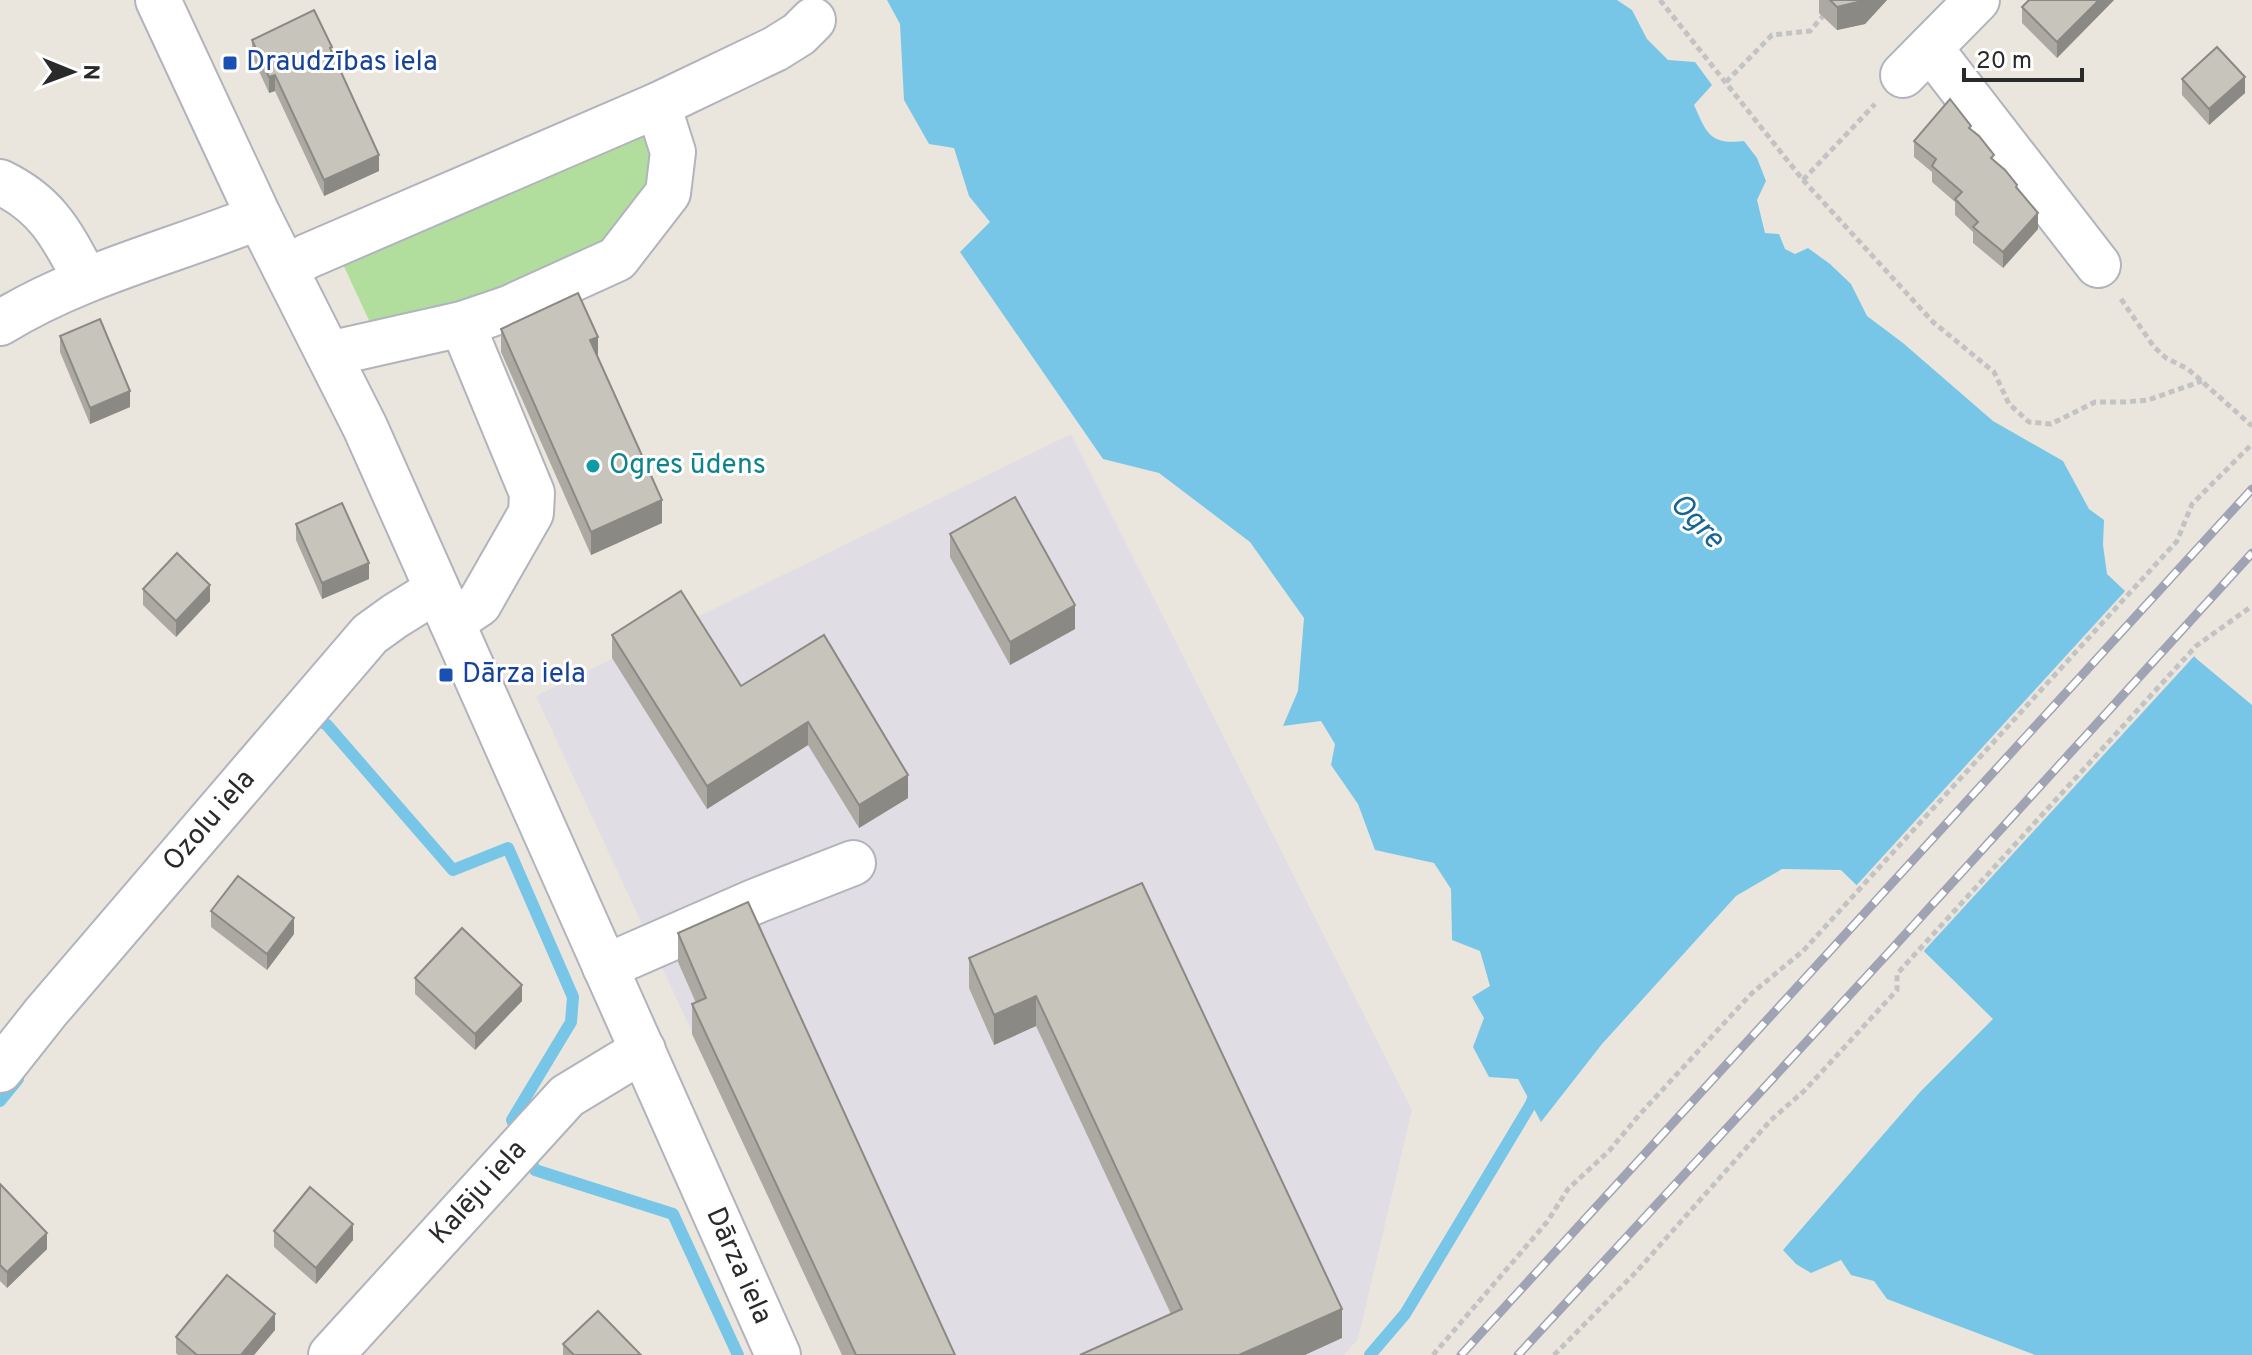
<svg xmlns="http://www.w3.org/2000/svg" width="2252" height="1355" viewBox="0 0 2252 1355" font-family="Overpass,sans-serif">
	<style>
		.industrial { fill: #e0dee4 }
		.green { fill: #b2de9d }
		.water { fill: #77c6e7 }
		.pier { fill: #ebe6dd }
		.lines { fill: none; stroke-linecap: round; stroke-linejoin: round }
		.stream { stroke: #77c6e7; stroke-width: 12 }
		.minor-casing { stroke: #b1b3bd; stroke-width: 48 }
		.path { stroke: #c3c3c3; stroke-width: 5; stroke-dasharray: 6 4; stroke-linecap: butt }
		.minor { stroke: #fff; stroke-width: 44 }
		.rail-casing { stroke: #a0a3b3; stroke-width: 9 }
		.rail { stroke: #fff; stroke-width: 6; stroke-dasharray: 18; stroke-linecap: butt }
		.wall { fill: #aba9a2 }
		.shaded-wall { fill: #8b8984 }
		.building { fill: #c7c4bc; stroke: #8b8984; stroke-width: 2 }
		.transit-dot { fill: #1a4fb4; stroke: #fff; stroke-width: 3 }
		.culture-dot { fill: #0f9aa8; stroke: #fff; stroke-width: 3 }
		.labels { text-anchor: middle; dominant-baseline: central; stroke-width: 6; stroke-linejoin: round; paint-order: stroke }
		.transit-label { font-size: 28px; fill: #164399; stroke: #fff; text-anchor: start }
		.culture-label { font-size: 28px; fill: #0d838f; stroke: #fff; text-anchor: start }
		.street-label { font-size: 28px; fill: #2a2a2a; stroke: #fff }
		.water-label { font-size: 30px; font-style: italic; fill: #166593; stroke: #fff }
	</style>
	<rect width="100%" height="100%" fill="#ebe6dd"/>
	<polygon class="industrial" points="1071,434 1412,1110 1358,1339 1344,1355 842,1355 536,696"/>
	<polygon class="green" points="649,124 656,186 610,248 508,294 373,329 341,260"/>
	<path class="water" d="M 887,0 L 1617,0 L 1632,10 L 1647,39 L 1668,60 L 1695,62 L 1712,85 L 1694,105 C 1707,134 1710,145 1744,141 L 1757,158 L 1766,181 L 1757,200 L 1765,233 L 1779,234 L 1785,249 L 1795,254 L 1808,248 L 1830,264 L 1851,284 L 1867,316 L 1903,343 L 1993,421 L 2063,461 L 2089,509 L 2104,520 L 2103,545 L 2107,574 L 2198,660 L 2252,705 L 2252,1355 L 2035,1355 L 1887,1299 L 1874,1281 L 1851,1275 L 1841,1260 L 1811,1273 L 1796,1264 L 1783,1250 L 1921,1091 L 1993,1019 L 1841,870 L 1782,869 L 1736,896 L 1602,1044 L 1541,1122 L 1518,1079 L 1489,1077 L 1473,1047 L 1484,1018 L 1472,997 L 1490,986 L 1480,951 L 1452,940 L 1451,889 L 1434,863 L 1375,850 L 1358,804 L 1331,765 L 1335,744 L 1321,721 L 1283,726 L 1298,691 L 1304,618 L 1250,542 L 1159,473 L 1103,459 L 960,252 L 990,222 L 969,196 L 954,148 L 929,144 L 904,100 L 900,24 Z"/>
	<polygon class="pier" points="2127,589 2197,653 1921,954 1854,888"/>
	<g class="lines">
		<g class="stream">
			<polyline points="309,720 312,717 327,725 453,870 508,848 573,997 571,1022 512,1120 519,1134"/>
			<polyline points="0,1101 18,1079"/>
			<polyline points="526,1151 535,1170 673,1214 738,1355"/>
			<polyline points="1370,1355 1405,1314 1531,1104 1536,1091"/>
		</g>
		<g class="minor-casing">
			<g id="minor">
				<polyline points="158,0 259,217 365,427 778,1355"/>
				<polyline points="1930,48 2098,265"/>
				<polyline points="1903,75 1977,0"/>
				<path d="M 0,182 C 48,205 62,235 86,280"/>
				<polyline points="285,268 308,256 658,105 775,49 799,34 813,20"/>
				<path d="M 0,323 C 80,274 172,252 259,217"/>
				<polyline points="329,354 462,324 509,308 617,259 668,193 673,152 658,105"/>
				<polyline points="452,622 479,604 531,513 532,493 462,324"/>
				<polyline points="605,967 756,901 853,863"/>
				<polyline points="0,1070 46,1012 370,634 395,616 437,590"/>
				<polyline points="331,1355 567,1096 643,1050"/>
			</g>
		</g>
		<g class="path">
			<polyline points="1660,0 1803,180 1875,104"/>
			<polyline points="1726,82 1772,35 1810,31 1823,16"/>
			<polyline points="1803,180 1933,322 1994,372 2009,404 2029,422 2051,424 2095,402 2126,402 2148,400 2202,381"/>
			<polyline points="2121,299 2154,347 2166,358 2188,369 2252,426"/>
			<polyline points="1433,1355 1547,1222 1568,1189 1609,1151 1640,1114 1752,993 1803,951 2177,541 2192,504 2252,444"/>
			<polyline points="1554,1355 1637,1271 1771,1120 1805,1090 1897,990 1897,974 1906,964 2196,646 2252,606"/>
		</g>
		<use href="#minor" class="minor"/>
		<g class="rail-casing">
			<g id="rail">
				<polyline points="1461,1355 2252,489"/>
				<polyline points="1518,1355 1891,950 2252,553"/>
			</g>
		</g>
		<use href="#rail" class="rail"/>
	</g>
	<g class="wall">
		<polygon points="1819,0 1887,0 1865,24 1837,30 1819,13"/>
		<polygon points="2114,0 2057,58 2022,23 2022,7"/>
		<polygon points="252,40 332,53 379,171 324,196 275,91 269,93 252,56"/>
		<polygon points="2182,79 2245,93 2209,125 2182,95"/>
		<polygon points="1971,129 1994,160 2017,188 2038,229 2003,268 1973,243 1973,232 1955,215 1955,202 1932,182 1932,172 1914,157 1914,141"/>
		<polygon points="501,329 598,358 662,523 591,555 501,352"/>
		<polygon points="60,336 130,407 90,424 60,352"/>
		<polygon points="296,524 369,579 322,599 296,540"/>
		<polygon points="950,534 1075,629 1010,665 950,557"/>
		<polygon points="143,589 210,601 176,637 143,605"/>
		<polygon points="612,635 741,686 824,635 908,798 859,828 808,745 707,809 612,658"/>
		<polygon points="1142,883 1342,1338 1171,1314 1036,1026 994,1045 969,988 969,958"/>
		<polygon points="211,911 294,934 267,970 211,927"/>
		<polygon points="678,933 955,1355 842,1355 692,1034 692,1004 696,1003 678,962"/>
		<polygon points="415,978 522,1001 475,1050 415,994"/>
		<polygon points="0,1184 47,1249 7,1288 0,1281"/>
		<polygon points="274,1231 353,1240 316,1284 274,1247"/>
		<polygon points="275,1330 254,1355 178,1355 176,1353 176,1337"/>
		<polygon points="563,1344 641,1355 563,1355"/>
	</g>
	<g class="shaded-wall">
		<polygon points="1865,0 1887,0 1865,24 1837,30 1837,7"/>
		<polygon points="2099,0 2114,0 2057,58 2057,42"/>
		<polygon points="275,75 275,91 269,93 269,77"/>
		<polygon points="2245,77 2245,93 2209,125 2209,109"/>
		<polygon points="379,155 379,171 324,196 324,180"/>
		<polygon points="2038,213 2038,229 2003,268 2003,252"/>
		<polygon points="598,337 598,360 590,340"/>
		<polygon points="130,391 130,407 90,424 90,408"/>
		<polygon points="662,500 662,523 591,555 591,532"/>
		<polygon points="369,563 369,579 322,599 322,583"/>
		<polygon points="210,585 210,601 176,637 176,621"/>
		<polygon points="1075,605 1075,629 1010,665 1010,642"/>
		<polygon points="808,722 808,745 707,809 707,786"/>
		<polygon points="908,775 908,798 859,828 859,805"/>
		<polygon points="294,918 294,934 267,970 267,954"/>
		<polygon points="522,985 522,1001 475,1050 475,1034"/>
		<polygon points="1036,996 1036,1026 994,1045 994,1015"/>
		<polygon points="353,1224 353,1240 316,1284 316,1268"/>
		<polygon points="47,1233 47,1249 7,1288 7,1272"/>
		<polygon points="1342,1309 1342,1338 1305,1355 1239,1355"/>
		<polygon points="275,1314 275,1330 254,1355 241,1355"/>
	</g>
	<g class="building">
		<polygon points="1830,0 1866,0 1837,7"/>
		<polygon points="2029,0 2099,0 2057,42 2022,7"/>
		<polygon points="314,10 332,47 330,48 379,155 324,180 275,75 269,77 252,40"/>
		<polygon points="2217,47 2245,77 2209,109 2182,79"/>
		<polygon points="1950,99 1971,126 1969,128 1979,136 1994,155 1991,158 2005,170 2017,185 2016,187 2038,213 2003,252 1973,227 1978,222 1955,199 1962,192 1932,166 1936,159 1914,141"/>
		<polygon points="578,293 598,337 590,340 662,500 591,532 501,329"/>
		<polygon points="100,319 130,391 90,408 60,336"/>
		<polygon points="1015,497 1075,605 1010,642 950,534"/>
		<polygon points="342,503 369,563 322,583 296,524"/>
		<polygon points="177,553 210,585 176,621 143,589"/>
		<polygon points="681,591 741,686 824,635 908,775 859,805 808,722 707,786 612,635"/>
		<polygon points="238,876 294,918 267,954 211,911"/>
		<polygon points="1142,883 1342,1309 1239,1355 1080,1355 1182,1309 1036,996 994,1015 969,958"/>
		<polygon points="748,902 955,1355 856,1355 692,1004 706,998 678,933"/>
		<polygon points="462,928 522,985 475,1034 415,978"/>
		<polygon points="0,1184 47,1233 7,1272 0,1265"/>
		<polygon points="310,1187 353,1224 316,1268 274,1231"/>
		<polygon points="227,1275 275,1314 241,1355 197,1355 176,1337"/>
		<polygon points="598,1311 641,1355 574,1355 563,1344"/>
	</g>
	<g class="transit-dot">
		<rect x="222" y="55" width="16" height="16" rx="4"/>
		<rect x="438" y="667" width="16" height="16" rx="4"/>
	</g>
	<circle class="culture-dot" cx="593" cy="466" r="8"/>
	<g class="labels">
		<g class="transit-label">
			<text x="246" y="63">Draudzības iela</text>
			<text x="462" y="675">Dārza iela</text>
		</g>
		<g class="culture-label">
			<text x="609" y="466">Ogres ūdens</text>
		</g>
		<g class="street-label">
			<text transform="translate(210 821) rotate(-49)">Ozolu iela</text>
			<text transform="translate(479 1193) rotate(-48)">Kalēju iela</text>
			<text transform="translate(738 1266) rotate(66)">Dārza iela</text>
		</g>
		<g class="water-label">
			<text transform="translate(1696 522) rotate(46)">Ogre</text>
		</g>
	</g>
	<g transform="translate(72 72) rotate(91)" stroke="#ffffff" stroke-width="6" paint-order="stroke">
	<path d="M0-6L14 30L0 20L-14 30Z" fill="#2a2a2a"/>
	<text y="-12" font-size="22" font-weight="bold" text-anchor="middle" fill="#2a2a2a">N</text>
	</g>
	<path d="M1964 68v12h118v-12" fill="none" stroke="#2a2a2a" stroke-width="4"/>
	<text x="1976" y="68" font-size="24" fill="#2a2a2a" stroke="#ffffff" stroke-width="6" paint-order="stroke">20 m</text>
</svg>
